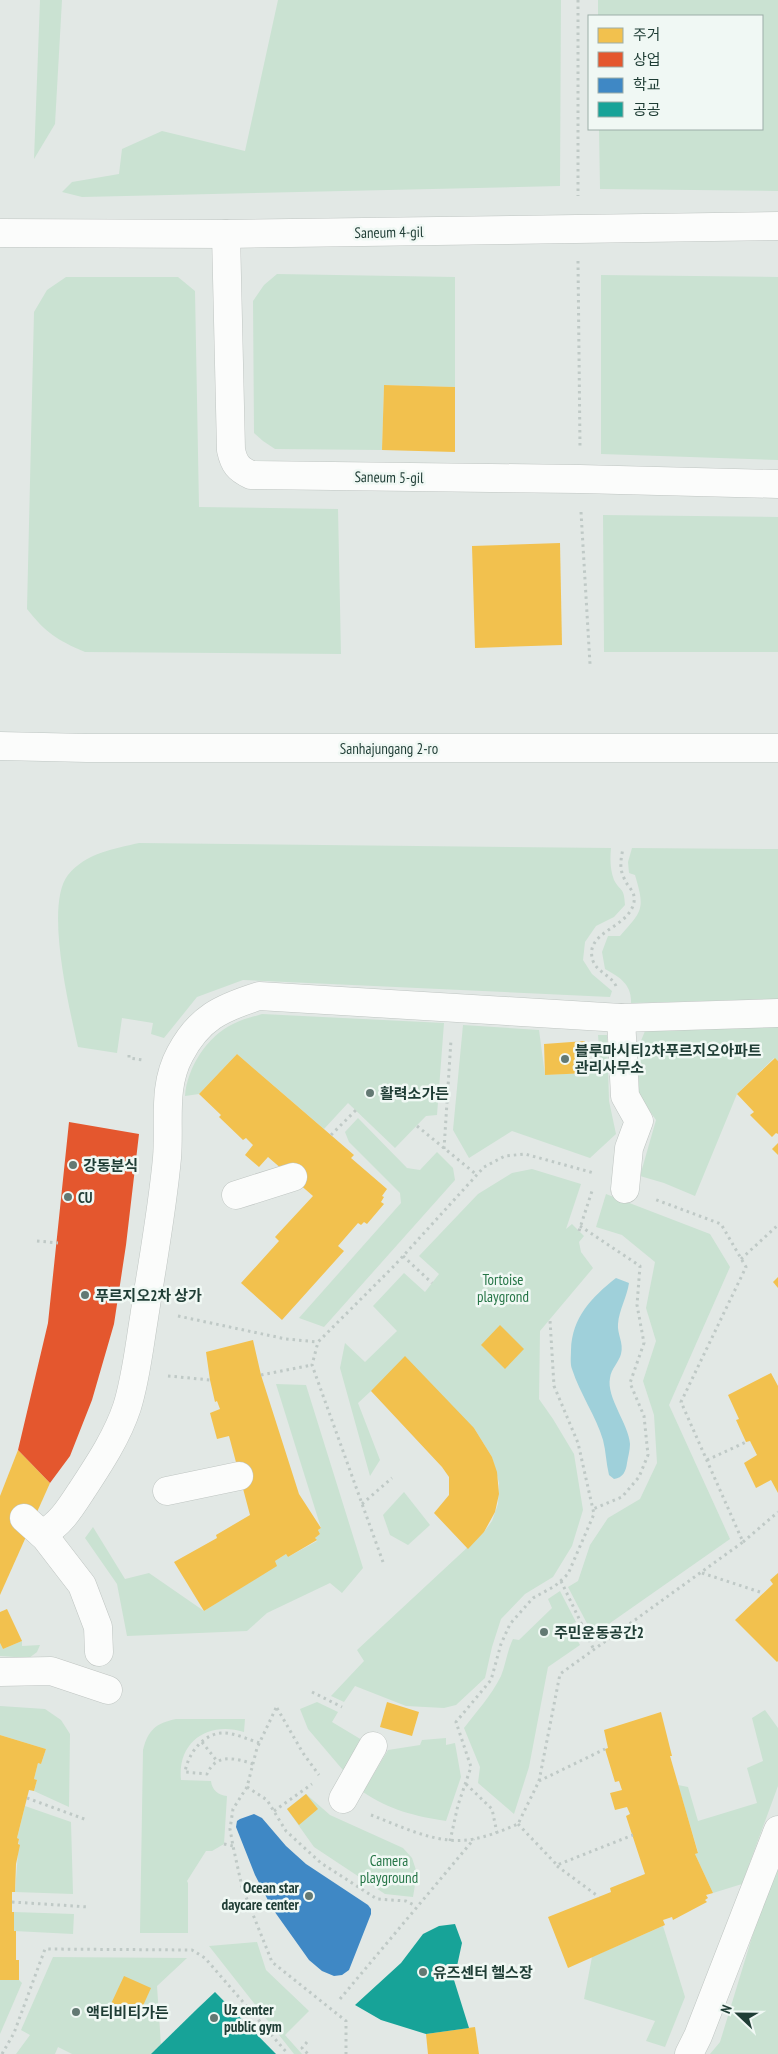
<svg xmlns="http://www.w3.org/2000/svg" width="778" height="2054" viewBox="0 0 778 2054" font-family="'PT Sans Narrow','Noto Sans KR',sans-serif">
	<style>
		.green { fill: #cae2d2 }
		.water { fill: #9fd0da }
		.homes { fill: #f2c14e }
		.shops { fill: #e4572e }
		.schools { fill: #3f88c5 }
		.public { fill: #17a398 }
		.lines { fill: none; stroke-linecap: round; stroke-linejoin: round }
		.street-casing { stroke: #bfc5c2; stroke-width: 29 }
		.secondary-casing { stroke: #bec6c3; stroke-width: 29 }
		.path { stroke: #bfc9c6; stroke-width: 3; stroke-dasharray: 2.5 4; stroke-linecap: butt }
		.street { stroke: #fbfcfb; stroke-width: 28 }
		.secondary { stroke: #fbfcfb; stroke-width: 28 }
		.poi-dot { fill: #637973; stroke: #f0f8f4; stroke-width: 2 }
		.labels { text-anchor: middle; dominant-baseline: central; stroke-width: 5; stroke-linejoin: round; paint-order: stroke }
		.street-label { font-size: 15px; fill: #1f3d35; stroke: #f0f8f4 }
		.poi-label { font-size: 15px; font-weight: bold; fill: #1f3d35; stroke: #f0f8f4; text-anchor: start }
		.park-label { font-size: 15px; fill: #267647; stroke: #f0f8f4 }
	</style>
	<rect width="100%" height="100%" fill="#e2e8e5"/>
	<g class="green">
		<polygon points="40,0 62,0 55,124 34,159"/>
		<polygon points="278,0 561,0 560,186 82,197 62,192 72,182 119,174 122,149 162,131 245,151"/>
		<polygon points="598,0 778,0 778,191 600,189 599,129 762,129 762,16 598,16"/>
		<polygon points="277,274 455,277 455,387 384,385 382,450 275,449 263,441 254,433 253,301 264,285"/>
		<polygon points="601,275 778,277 778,460 601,454"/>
		<path d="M 66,277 L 178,277 L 195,291 L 199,507 L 338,509 L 341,654 L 85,652 C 57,640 46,633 27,609 L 34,312 L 47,290 Z"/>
		<polygon points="603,515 778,517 778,652 604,652"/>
		<path d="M 139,843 L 611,848 C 610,858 610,870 614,880 C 621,893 624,886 625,905 L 614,917 L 596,926 L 585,942 L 583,960 L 592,974 L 612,991 L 610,997 L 243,980 L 197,997 L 164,1038 L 151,1034 L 153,1023 L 122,1018 L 117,1053 L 78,1047 C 70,1011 44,905 68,875 C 86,853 113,849 139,843 Z"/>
		<path d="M 632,848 L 778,849 L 778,999 L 631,1003 C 632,985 620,977 605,969 L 602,952 L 608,936 L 620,936 C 643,910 645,909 635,875 L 629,873 L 628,862 Z"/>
		<path d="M 262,1014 L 444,1023 L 437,1115 L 426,1116 L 395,1148 L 348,1103 L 324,1129 L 237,1054 L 199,1094 L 185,1096 C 187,1068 207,1036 233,1024 C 242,1019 253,1017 262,1014 Z"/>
		<polygon points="463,1025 539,1030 545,1075 601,1072 598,1035 607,1035 609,1101 616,1134 590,1158 512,1131 469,1158 453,1130"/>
		<polygon points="778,1027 778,1061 774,1058 737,1094 695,1196 664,1183 640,1176 656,1120 639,1096 638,1048 645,1031"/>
		<polygon points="358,1118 407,1168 420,1170 437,1152 453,1168 455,1180 324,1327 299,1318 401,1203 400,1193 349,1142 345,1132"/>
		<polygon points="532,1169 581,1184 566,1229 572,1224 584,1236 579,1242 581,1252 593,1268 540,1331 539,1399 553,1419 574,1454 583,1510 572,1546 553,1577 525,1594 501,1619 492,1647 485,1678 456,1705 444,1708 406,1706 355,1686 344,1702 331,1696 364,1661 357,1650 484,1532 492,1521 498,1504 499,1483 492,1457 474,1428 371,1391 358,1403 380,1460 370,1476 340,1368 345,1343 365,1362 397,1331 373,1306 404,1273 425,1292 439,1274 419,1256 478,1194 512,1173"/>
		<polygon points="606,1194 710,1234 730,1267 669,1405 730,1539 593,1635 568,1587 578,1581 590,1545 608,1518 640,1499 657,1463 654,1415 643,1381 656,1341 646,1308 655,1262 622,1235 596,1227"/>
		<polygon points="276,1384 306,1385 363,1568 342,1593 330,1583 267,1613 247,1631 127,1636 117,1584 85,1538 93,1527 125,1579 149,1573 204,1611 276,1566 275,1561 286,1554 288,1557 317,1541 315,1538 320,1534 318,1530 321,1528"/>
		<polygon points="404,1492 430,1525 408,1545 390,1535 383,1515"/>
		<path d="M 560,1591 L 576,1622 L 569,1625 L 580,1645 L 548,1667 L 529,1767 L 514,1814 L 478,1783 L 480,1767 L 464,1728 C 477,1711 491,1696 501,1676 C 506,1664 507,1651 513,1639 L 519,1640 L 552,1608 L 548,1599 Z"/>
		<polygon points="22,1641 22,1646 40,1645 37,1652 29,1658 0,1656 0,1643 3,1649"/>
		<polygon points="317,1702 338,1712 332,1722 367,1743 348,1776 308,1729 300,1709"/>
		<polygon points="0,1706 45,1709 61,1720 70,1734 69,1807 34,1791 37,1780 34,1779 38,1763 41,1764 46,1749 0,1735"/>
		<polygon points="765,1710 778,1728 778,1786 742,1884 713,1893 695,1854 698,1852 678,1785 688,1787 698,1821 757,1803 747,1768 763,1761 752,1718"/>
		<path d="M 176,1719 L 245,1719 L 244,1732 C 209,1721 177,1741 181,1780 L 211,1781 C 212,1790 218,1795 227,1796 L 224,1844 L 212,1851 L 206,1851 L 187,1881 L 188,1883 L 188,1933 L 140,1933 L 143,1750 C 148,1730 156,1723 176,1719 Z"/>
		<path d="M 446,1738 L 446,1745 L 455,1743 L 461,1777 L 446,1821 C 414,1816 390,1810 363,1792 L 388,1750 L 420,1745 L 422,1740 Z"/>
		<polygon points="306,1794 330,1815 403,1848 412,1858 417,1873 413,1897 385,1894 314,1847 287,1809"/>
		<polygon points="25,1806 71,1822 73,1894 15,1892 19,1839 17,1838"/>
		<polygon points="778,1864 778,2054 710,2054 720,2042 774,1865"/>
		<polygon points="14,1912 74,1914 73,1934 14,1931"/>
		<polygon points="663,1926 685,1997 665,2047 646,2041 655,2021 584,1999 592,1957"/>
		<polygon points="257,1942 266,1970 309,2011 285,2035 302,2054 294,2054 209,1946"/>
		<polygon points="53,1957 187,1958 157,1986 161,2045 151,2054 72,2054 58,2047 55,2054 16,2054 30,2035 21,2030"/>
		<polygon points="0,1980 19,1980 22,1983 0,2034"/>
	</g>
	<path class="water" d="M 616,1278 L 629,1283 C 627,1297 619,1310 618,1324 C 617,1334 624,1343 621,1354 C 619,1362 611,1369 610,1378 C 606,1397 629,1425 630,1444 C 630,1450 628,1457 627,1463 C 626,1471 623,1478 614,1479 L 609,1475 C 606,1463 606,1451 603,1440 C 596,1416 580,1394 572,1369 C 570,1364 571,1356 571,1350 C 572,1317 592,1297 616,1278 Z"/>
	<g class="homes">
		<polygon points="384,385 455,387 455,452 382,450"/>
		<polygon points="560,543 562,645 475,648 472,546"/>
		<polygon points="585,1041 588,1073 545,1075 544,1044"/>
		<polygon points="237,1054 354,1155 351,1158 387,1189 382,1196 384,1197 381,1202 384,1204 367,1224 364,1222 361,1225 358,1223 338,1246 344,1251 282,1320 241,1283 279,1241 275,1237 313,1196 268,1157 259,1167 245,1155 253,1145 246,1138 243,1140 219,1117 221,1115 199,1094"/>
		<polygon points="775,1058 778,1061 778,1134 776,1133 772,1137 750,1115 754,1112 737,1094"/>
		<polygon points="778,1143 778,1155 772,1149"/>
		<polygon points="778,1277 778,1288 773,1282"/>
		<polygon points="500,1325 524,1349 505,1369 481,1345"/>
		<polygon points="253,1340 261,1375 299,1494 321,1528 318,1530 320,1534 315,1538 317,1540 288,1557 286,1554 275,1561 277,1566 204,1611 174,1562 217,1538 216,1535 250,1515 229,1436 217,1439 210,1413 220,1409 217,1401 215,1402 210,1380 206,1352"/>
		<polygon points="405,1356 474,1428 492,1457 497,1472 499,1494 495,1512 484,1532 468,1549 434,1513 449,1495 449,1477 442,1467 371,1391"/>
		<polygon points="771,1373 778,1386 778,1493 771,1480 756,1488 744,1463 757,1455 750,1441 746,1442 736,1420 739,1419 728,1395"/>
		<polygon points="18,1450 50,1483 0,1595 0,1496"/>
		<polygon points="778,1573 778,1661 777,1662 735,1620 773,1584 770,1580"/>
		<polygon points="7,1609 22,1641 3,1649 0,1643 0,1612"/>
		<polygon points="387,1702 419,1712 412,1736 380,1727"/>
		<polygon points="661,1712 672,1756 670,1756 698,1853 695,1854 713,1893 706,1895 708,1898 705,1900 707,1902 673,1920 672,1917 663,1920 665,1925 568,1968 548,1917 611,1892 610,1888 645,1874 626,1816 630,1814 627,1807 615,1810 610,1793 622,1790 619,1781 615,1782 605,1749 608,1748 604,1730"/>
		<polygon points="0,1735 46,1749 41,1764 38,1763 34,1779 37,1780 34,1791 29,1790 17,1838 19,1839 18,1844 20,1845 16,1864 15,1892 12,1892 12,1912 14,1912 14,1931 16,1931 16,1960 19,1960 19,1980 0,1980"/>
		<polygon points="306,1794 318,1809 299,1825 287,1809"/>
		<polygon points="124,1976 151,1988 137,2019 110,2006"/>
		<polygon points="475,2027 479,2054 428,2054 426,2034"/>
	</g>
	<polygon class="shops" points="69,1122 139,1134 126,1245 114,1324 92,1400 70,1456 50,1483 18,1450 48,1323"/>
	<polygon class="schools" points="254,1814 262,1818 286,1846 306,1864 368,1905 371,1909 371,1914 349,1970 342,1975 334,1976 322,1971 309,1960 272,1908 255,1875 236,1827 237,1821 240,1819"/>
	<g class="public">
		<polygon points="455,1924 462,1943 454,1980 469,2028 426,2034 381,2020 355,2005 401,1963 423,1934 439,1926"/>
		<polygon points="215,1992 276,2054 151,2054 197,2009"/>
	</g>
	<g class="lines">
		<g class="street-casing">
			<g id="street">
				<polyline points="0,233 226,234 778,226"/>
				<path d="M 226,234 L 231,450 C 234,464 238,469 251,475 L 580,479 L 778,484"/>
				<polyline points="621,1018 625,1096 639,1121 629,1148 625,1189"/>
				<polyline points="236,1195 293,1177"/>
				<polyline points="167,1491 239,1476"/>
				<polyline points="24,1518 45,1537 82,1585 98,1627 99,1652"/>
				<path d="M 42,1534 C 60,1525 71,1507 82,1490 C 99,1464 117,1437 127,1407 C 136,1378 139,1348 144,1318 C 152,1265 162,1212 167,1158 C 170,1123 162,1087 180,1054 C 199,1018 221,1008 259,996 L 621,1018 L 778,1013"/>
				<polyline points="0,1672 51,1671 108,1690"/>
				<polyline points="343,1799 373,1746"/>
				<polyline points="689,2054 698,2036 778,1830"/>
			</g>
		</g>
		<g class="secondary-casing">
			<polyline id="secondary" points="0,746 87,748 778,748"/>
		</g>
		<g class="path">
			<polyline points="578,0 578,196"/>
			<polyline points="578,261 580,447"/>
			<polyline points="581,512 590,664"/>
			<path d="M 616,986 C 611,975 598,973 593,961 C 583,931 629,929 634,902 C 636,891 627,887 624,878 C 619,868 621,859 623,848"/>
			<polyline points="129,1055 129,1058 143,1060"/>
			<polyline points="417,1126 477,1175"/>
			<polyline points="331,1135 356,1110"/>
			<polyline points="444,1149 451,1040"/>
			<polyline points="580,1226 640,1266 637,1305 644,1343 630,1383 644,1416 648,1455 639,1477 622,1497 593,1509"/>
			<polyline points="579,1231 592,1191"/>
			<polyline points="37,1241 58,1243"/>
			<polyline points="403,1256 432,1283"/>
			<polyline points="741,1259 778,1225"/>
			<polyline points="178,1316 286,1339 318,1342"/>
			<polyline points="261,1375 312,1365"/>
			<polyline points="168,1376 210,1380"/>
			<polyline points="707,1460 746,1442"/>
			<polyline points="362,1504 392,1478"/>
			<polyline points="743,1542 778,1512"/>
			<polyline points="383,1562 312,1365 318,1342 394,1266 484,1167 505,1156 525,1154 594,1173"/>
			<polyline points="702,1573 763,1593"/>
			<polyline points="561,1581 594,1650"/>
			<polyline points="312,1692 342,1707"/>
			<polyline points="276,1708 257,1748 247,1787 233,1809 230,1829 233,1846 242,1887 272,1962 346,2021 346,2054"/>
			<polyline points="277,1708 303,1753 319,1775"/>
			<polyline points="202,1742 217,1761"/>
			<path d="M 253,1764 C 235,1758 216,1753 207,1774 L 185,1772 C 188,1754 202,1735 221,1733 C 233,1732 249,1740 260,1743"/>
			<polyline points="539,1781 560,1674 743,1542 681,1402 746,1267 721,1224 654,1199"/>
			<polyline points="466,1784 492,1809 497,1833"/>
			<polyline points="247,1787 267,1800 286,1831 321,1863 377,1899 406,1901 416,1906"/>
			<polyline points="27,1798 87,1820"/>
			<polyline points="274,1811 312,1784"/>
			<path d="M 371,1815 C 403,1827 439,1846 474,1839 C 489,1836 504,1830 518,1824 L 539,1781 L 605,1749"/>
			<polyline points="518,1824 557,1865 633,1835"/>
			<polyline points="450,1841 458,1805 471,1767 456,1722 491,1680 501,1644 510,1624 533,1598 555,1586 568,1574 594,1514 578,1443 554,1386 550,1320"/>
			<polyline points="224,1844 233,1846"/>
			<polyline points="557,1866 599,1897"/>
			<polyline points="12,1902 89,1907"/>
			<polyline points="340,1999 474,1839"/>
			<polyline points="307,2042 302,2048 308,2054"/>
			<polyline points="2,2054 14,2033 45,1949 192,1950 205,1958 288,2054"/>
		</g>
		<use href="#street" class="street"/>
		<use href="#secondary" class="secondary"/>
	</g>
	<g class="poi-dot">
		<circle cx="565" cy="1059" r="5"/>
		<circle cx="370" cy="1093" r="5"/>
		<circle cx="73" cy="1165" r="5"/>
		<circle cx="68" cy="1197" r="5"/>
		<circle cx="85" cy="1295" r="5"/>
		<circle cx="544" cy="1632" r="5"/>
		<circle cx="309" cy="1896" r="5"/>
		<circle cx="423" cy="1972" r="5"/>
		<circle cx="76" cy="2012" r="5"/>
		<circle cx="214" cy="2018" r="5"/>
	</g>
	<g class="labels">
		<g class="street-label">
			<text transform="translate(389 232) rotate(-1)">Saneum 4-gil</text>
			<text transform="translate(389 477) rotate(1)">Saneum 5-gil</text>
			<text x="389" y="748">Sanhajungang 2-ro</text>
		</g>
		<g class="poi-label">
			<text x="575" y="1050">블루마시티2차푸르지오아파트<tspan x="575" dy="17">관리사무소</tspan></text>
			<text x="380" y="1093">활력소가든</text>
			<text x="83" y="1165">강동분식</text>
			<text x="78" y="1197">CU</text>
			<text x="95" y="1295">푸르지오2차 상가</text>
			<text x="554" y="1632">주민운동공간2</text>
			<text x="299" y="1887" text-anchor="end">Ocean star<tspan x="299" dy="17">daycare center</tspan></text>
			<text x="433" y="1972">유즈센터 헬스장</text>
			<text x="224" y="2009">Uz center<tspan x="224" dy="17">public gym</tspan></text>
			<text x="86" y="2012">액티비티가든</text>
		</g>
		<g class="park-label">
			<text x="503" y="1279">Tortoise<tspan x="503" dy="17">playgrond</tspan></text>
			<text x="389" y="1860">Camera<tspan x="389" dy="17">playground</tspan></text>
		</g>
	</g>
	<rect x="588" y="15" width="175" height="115" fill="#f0f8f4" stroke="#9cada8"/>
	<rect x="598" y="28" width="25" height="15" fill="#f2c14e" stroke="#9cada8"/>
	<text x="633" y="40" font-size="15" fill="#1f3d35">주거</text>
	<rect x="598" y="52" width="25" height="15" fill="#e4572e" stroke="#9cada8"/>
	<text x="633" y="65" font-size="15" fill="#1f3d35">상업</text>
	<rect x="598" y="78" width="25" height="15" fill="#3f88c5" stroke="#9cada8"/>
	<text x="633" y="90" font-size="15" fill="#1f3d35">학교</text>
	<rect x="598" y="102" width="25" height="15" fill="#17a398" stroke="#9cada8"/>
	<text x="633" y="115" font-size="15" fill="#1f3d35">공공</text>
	<g transform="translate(738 2014) rotate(292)" stroke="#f0f8f4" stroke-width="4" paint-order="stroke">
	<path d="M0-4L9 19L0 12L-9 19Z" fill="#1f3d35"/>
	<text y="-8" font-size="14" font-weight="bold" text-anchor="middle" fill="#1f3d35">N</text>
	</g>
</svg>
